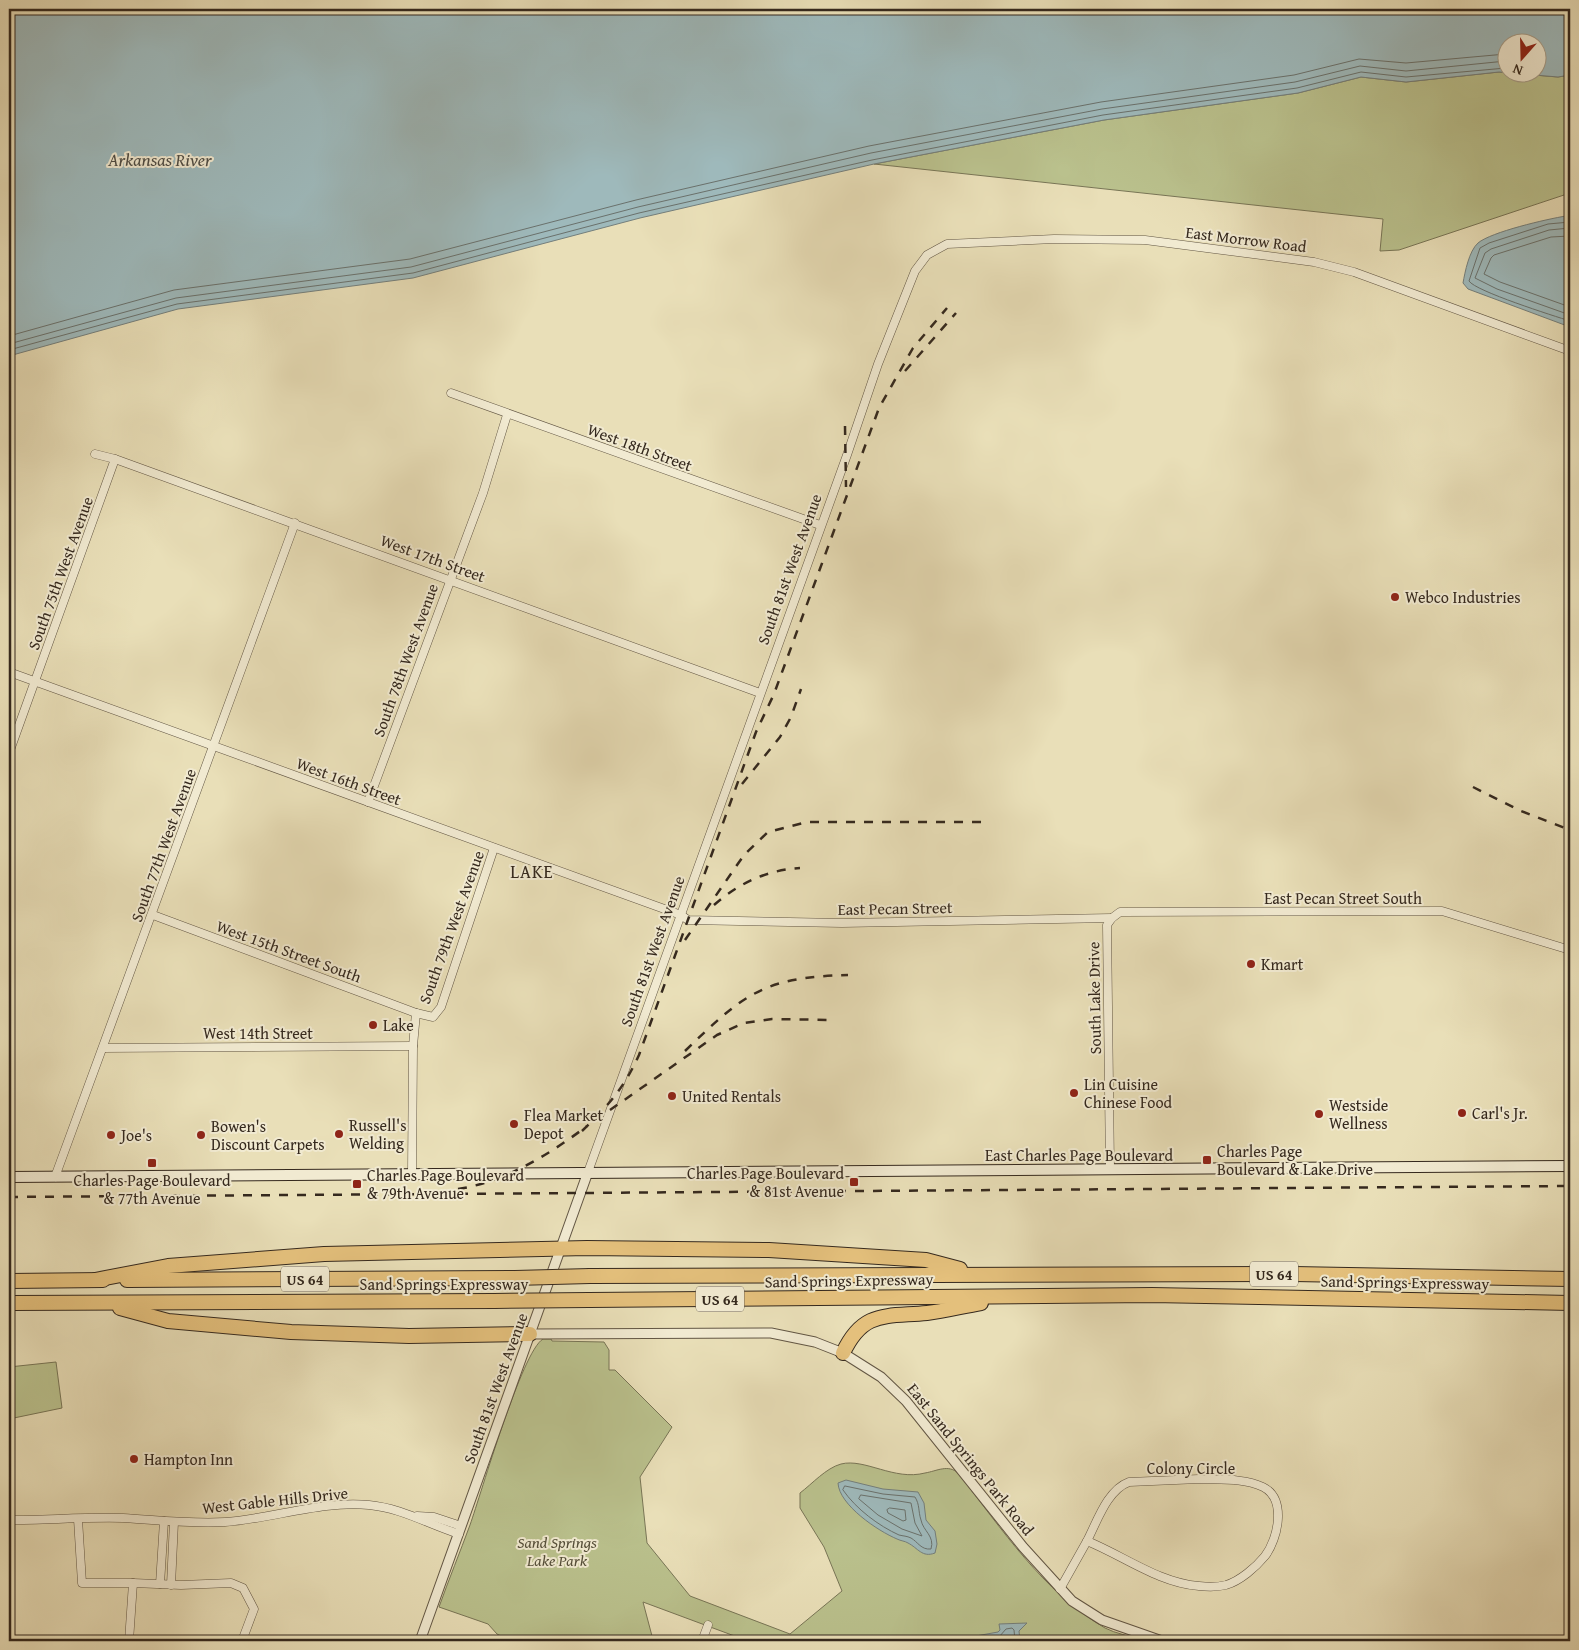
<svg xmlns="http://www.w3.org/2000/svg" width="1579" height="1650" viewBox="0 0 1579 1650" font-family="'Gentium Book Plus',serif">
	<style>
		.green { fill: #bac18d; stroke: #787556 }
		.water { fill: #9eb9bb; stroke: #747f7c; fill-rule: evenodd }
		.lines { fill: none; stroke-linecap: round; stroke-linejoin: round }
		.shore { stroke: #6a716c; stroke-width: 1 }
		.minor-casing { stroke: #625644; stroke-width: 9 }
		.tertiary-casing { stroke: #625644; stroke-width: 11 }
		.secondary-casing { stroke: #35291e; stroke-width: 12 }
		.motorway-casing { stroke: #35291e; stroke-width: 16 }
		.minor { stroke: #f1ead1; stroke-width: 8 }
		.tertiary { stroke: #f1ead1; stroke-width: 9 }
		.secondary { stroke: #f1ead1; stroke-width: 10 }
		.motorway { stroke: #e4c07c; stroke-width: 14 }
		.rail { stroke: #35291e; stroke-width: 2.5; stroke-dasharray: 9 9; stroke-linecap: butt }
		.motorway-bridge-casing { stroke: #35291e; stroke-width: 16; stroke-linecap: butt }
		.motorway-bridge { stroke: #e4c07c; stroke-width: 14 }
		.poi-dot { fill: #8f2418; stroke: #f1ead1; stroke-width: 2 }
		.labels { text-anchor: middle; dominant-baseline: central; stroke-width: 4; stroke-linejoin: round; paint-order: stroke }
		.shield { fill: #f1ead1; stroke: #6d6354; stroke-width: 1 }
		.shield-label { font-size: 15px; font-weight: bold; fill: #35291e }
		.street-label { font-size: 16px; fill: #35291e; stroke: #f1ead1 }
		.poi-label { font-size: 16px; fill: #35291e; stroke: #f1ead1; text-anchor: start }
		.park-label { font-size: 16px; font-style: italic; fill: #564f3a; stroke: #f1ead1 }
		.water-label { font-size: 18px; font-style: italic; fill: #4f4d45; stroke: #f1ead1 }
		.neighbourhood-label { font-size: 18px; letter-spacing: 1px; fill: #35291e; stroke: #f1ead1 }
	</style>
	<rect width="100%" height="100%" fill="#e9dfb8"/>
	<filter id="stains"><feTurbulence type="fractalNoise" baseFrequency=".004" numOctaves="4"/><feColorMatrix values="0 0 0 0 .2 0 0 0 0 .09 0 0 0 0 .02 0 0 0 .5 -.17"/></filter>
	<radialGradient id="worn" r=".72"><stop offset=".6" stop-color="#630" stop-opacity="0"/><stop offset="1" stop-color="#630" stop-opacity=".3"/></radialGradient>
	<g class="green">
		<polygon points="1499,72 1558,77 1570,75 1570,193 1399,250 1380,251 1383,219 874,164 1104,120 1298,93 1361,77 1406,82"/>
		<path d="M 543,1339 L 551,1339 L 552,1341 L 604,1342 L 609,1350 L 609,1370 L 615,1370 L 672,1427 L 640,1477 L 647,1543 L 690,1596 L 790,1634 L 842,1591 L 824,1547 L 800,1508 L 800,1493 C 812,1484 826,1468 841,1464 C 865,1458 894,1481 925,1473 C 937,1471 948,1464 958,1473 C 1002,1529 1043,1592 1105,1628 C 1116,1634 1130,1635 1140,1641 L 748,1641 L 643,1602 L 652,1636 L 650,1641 L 511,1641 L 497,1634 L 488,1624 L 439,1607 C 449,1579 460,1552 470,1525 C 481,1494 522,1351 543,1339 Z"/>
		<polygon points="56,1362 62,1408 9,1419 9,1367"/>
	</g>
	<g class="water">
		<path d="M 9,9 L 1570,9 L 1570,75 L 1558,77 L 1499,72 L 1406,82 L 1361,77 L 1298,93 L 1104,120 L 874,164 L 640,218 L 413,278 L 178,309 L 9,356 ZM 1506,42 L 1536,42 L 1536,72 L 1506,72 Z"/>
		<path d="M 1566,216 L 1570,218 L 1570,327 L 1468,289 L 1463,283 C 1465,272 1469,251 1478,243 C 1491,232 1547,219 1566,216 Z"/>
		<path d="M 846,1480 L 883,1489 L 918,1492 L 924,1503 L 926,1520 L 935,1531 L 937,1544 L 935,1553 C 922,1558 918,1548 908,1543 C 905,1541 901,1541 897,1539 C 878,1531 839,1505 838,1483 Z"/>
		<polygon points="1027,1623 1019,1631 1020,1641 948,1641 998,1632 1000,1630 999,1624"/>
	</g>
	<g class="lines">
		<g class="shore">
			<path d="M 1570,222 L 1548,224 L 1489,243 L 1480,248 L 1469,281 C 1475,291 1554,316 1570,321"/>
			<polyline points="1570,228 1549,230 1491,249 1485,253 1475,278 1497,289 1570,315"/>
			<polyline points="1570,236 1551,237 1494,255 1491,258 1484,274 1500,282 1570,307"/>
			<polyline points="9,336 174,290 410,259 636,200 869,146 1101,102 1294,75 1359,59 1406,63 1506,54"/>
			<polyline points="9,344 176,298 411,267 638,207 871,153 1102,109 1295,82 1360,66 1406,71 1506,61"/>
			<polyline points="9,350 177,304 413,273 639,213 872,160 1103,115 1297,88 1361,72 1406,77 1506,68"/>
			<path d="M 845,1486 L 883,1494 L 915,1497 C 920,1505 918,1511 921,1520 C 923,1531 935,1536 931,1549 C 921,1550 918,1542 911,1538 C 907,1536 903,1536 899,1535 C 879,1526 856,1509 843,1490 Z"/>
			<polygon points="861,1495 911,1503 915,1523 922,1536 902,1529 878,1515 859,1499"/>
			<polygon points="890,1508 905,1510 906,1520 903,1521 888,1513 887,1510"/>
			<polyline points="972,1641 999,1637 1006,1629 1012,1628 1014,1630 1015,1641"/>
		</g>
		<g class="minor-casing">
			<g id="minor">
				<polyline points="451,393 820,525"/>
				<polyline points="95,454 115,459 760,693"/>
				<polyline points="9,672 681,915 688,920 842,923 1112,918"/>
				<polyline points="9,753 115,459"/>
				<polyline points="368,802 483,493 507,415"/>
				<polyline points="153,915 416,1013 433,1017 441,1007 494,848"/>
				<polyline points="103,1048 413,1046"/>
				<polyline points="1110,1169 1107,925 1112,918 1120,912 1442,911 1570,950"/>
				<polyline points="588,1172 847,455 878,364 915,271 927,255 947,244 1054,239 1145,240 1314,262 1354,272 1570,351"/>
				<polyline points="412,1174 413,1046 416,1013"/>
				<polyline points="55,1177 295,523"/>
				<path d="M 1199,1479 C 1220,1480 1244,1478 1263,1487 C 1287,1499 1278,1539 1265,1556 C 1256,1567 1240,1581 1226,1585 C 1218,1587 1208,1587 1199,1586 C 1159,1583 1124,1556 1087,1541 C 1097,1522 1107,1490 1129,1482 Z"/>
				<polyline points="417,1516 434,1517 461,1526"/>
				<polyline points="78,1519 82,1583 133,1583"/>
				<path d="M 9,1520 C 47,1520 85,1517 123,1518 C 157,1520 191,1524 225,1522 C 271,1519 323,1500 369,1505 C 401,1508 428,1524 459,1534"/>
				<polyline points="160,1584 164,1521"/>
				<polyline points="171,1585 174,1522"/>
				<polyline points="1060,1589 1087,1541"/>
				<polyline points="129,1641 133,1583 181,1585 231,1583 243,1588 254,1609 242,1641"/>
				<polyline points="702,1641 708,1625"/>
			</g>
		</g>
		<g class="tertiary-casing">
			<g id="tertiary">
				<polyline points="530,1334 771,1333 815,1342 843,1353 881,1377 906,1401 1023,1547 1072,1601 1102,1620 1162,1641"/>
				<polyline points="420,1641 588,1172"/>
			</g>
		</g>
		<g class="secondary-casing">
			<polyline id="secondary" points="9,1177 1570,1166"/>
		</g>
		<g class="motorway-casing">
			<g id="motorway">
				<polyline points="590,1276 1294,1274 1570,1279"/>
				<polyline points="95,1280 168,1266 324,1254 587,1248 769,1250 926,1260 960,1269"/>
				<polyline points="127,1280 515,1278"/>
				<polyline points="9,1281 103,1280"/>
				<polyline points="589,1300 1152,1295 1570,1303"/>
				<polyline points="9,1303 494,1301"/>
				<polyline points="120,1308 168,1321 291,1332 409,1336 530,1334"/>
				<path d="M 843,1353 C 863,1310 886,1317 927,1313 C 945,1311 963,1306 981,1303"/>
			</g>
		</g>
		<use href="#minor" class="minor"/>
		<use href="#tertiary" class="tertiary"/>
		<use href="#secondary" class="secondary"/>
		<use href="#motorway" class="motorway"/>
		<g class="rail">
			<polyline points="905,371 956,313"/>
			<polyline points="845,426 846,487"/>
			<polyline points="742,784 780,737 791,717 801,689"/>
			<polyline points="1473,787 1521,811 1570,830"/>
			<path d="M 714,905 C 739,883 767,870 800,868"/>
			<polyline points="685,940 744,855 768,832 807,822 987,822"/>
			<path d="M 685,1051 C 744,994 763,977 848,975"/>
			<polyline points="610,1110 717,1035 744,1023 772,1019 833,1020"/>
			<path d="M 582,1131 C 608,1106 624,1088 639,1055 L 756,732 L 774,694 L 879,408 L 913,348 L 947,308"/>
			<path d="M 458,1189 C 505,1182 550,1154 587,1126"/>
			<polyline points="9,1197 1570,1186"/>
		</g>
		<g class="motorway-bridge-casing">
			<g id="motorway-bridge">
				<polyline points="515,1278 590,1276"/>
				<polyline points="494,1301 589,1300"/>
			</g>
		</g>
		<use href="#motorway-bridge" class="motorway-bridge"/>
	</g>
	<g class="poi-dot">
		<circle cx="1395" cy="597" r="5"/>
		<circle cx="1251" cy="964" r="5"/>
		<circle cx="373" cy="1025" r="5"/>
		<circle cx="1074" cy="1093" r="5"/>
		<circle cx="672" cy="1096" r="5"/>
		<circle cx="1462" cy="1113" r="5"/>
		<circle cx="1319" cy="1114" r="5"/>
		<circle cx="514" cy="1124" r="5"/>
		<circle cx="339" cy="1134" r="5"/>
		<circle cx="111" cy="1135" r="5"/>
		<circle cx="201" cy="1135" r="5"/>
		<rect x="1202" y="1155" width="10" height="10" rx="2.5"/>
		<rect x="147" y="1158" width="10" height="10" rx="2.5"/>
		<rect x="849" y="1177" width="10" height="10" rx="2.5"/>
		<rect x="352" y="1179" width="10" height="10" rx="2.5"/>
		<circle cx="134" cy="1459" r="5"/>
	</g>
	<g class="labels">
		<g class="shield">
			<rect x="1250" y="1261.5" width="48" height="25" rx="4"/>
			<rect x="281" y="1266.5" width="48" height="25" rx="4"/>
			<rect x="696" y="1286.5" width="48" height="25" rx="4"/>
		</g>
		<g class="shield-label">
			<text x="1274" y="1274">US 64</text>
			<text x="305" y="1279">US 64</text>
			<text x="720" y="1299">US 64</text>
		</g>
		<g class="street-label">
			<text transform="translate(1246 239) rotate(7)">East Morrow Road</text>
			<text transform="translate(640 447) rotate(20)">West 18th Street</text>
			<text transform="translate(433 558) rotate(20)">West 17th Street</text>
			<text transform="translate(789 569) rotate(-70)">South 81st West Avenue</text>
			<text transform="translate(60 573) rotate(-70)">South 75th West Avenue</text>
			<text transform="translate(405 660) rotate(-70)">South 78th West Avenue</text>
			<text transform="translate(349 781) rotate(20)">West 16th Street</text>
			<text transform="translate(163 845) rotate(-70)">South 77th West Avenue</text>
			<text x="1343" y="898">East Pecan Street South</text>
			<text transform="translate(895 908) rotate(-1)">East Pecan Street</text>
			<text transform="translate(451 927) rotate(-70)">South 79th West Avenue</text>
			<text transform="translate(289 951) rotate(20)">West 15th Street South</text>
			<text transform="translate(652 951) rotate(-70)">South 81st West Avenue</text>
			<text transform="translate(1094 998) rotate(-91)">South Lake Drive</text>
			<text x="258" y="1033">West 14th Street</text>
			<text x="1079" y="1155">East Charles Page Boulevard</text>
			<text transform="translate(849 1280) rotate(-1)">Sand Springs Expressway</text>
			<text transform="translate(1405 1282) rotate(1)">Sand Springs Expressway</text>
			<text x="444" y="1284">Sand Springs Expressway</text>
			<text transform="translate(495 1388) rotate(-70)">South 81st West Avenue</text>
			<text transform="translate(971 1459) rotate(51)">East Sand Springs Park Road</text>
			<text x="1191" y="1468">Colony Circle</text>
			<text transform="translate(275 1500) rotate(-6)">West Gable Hills Drive</text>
		</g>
		<g class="poi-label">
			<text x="1405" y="597">Webco Industries</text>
			<text x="1261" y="964">Kmart</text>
			<text x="383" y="1025">Lake</text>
			<text x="1084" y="1084">Lin Cuisine<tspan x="1084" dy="18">Chinese Food</tspan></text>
			<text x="682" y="1096">United Rentals</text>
			<text x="1329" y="1105">Westside<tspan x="1329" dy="18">Wellness</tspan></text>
			<text x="1472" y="1113">Carl's Jr.</text>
			<text x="524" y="1115">Flea Market<tspan x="524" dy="18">Depot</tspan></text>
			<text x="349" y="1125">Russell's<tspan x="349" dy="18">Welding</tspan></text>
			<text x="211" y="1126">Bowen's<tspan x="211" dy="18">Discount Carpets</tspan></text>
			<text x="121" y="1135">Joe's</text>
			<text x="1217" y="1151">Charles Page<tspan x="1217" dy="18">Boulevard &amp; Lake Drive</tspan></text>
			<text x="844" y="1173" text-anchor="end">Charles Page Boulevard<tspan x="844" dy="18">&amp; 81st Avenue</tspan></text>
			<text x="367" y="1175">Charles Page Boulevard<tspan x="367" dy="18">&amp; 79th Avenue</tspan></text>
			<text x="152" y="1180" text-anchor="middle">Charles Page Boulevard<tspan x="152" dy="18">&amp; 77th Avenue</tspan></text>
			<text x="144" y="1459">Hampton Inn</text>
		</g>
		<g class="park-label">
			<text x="557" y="1542">Sand Springs<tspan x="557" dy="18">Lake Park</tspan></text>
		</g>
		<g class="water-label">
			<text x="160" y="159">Arkansas River</text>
		</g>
		<g class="neighbourhood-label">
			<text x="532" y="871">LAKE</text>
		</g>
	</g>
	<rect width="1579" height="1650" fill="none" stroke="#e9dfb8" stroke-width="30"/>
	<rect x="10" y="10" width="1559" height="1630" fill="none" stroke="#35291e" stroke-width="2.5"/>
	<rect x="15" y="15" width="1549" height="1620" fill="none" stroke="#35291e"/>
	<g transform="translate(1522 58) rotate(200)"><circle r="24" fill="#f1ead1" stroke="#a69d89"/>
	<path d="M0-4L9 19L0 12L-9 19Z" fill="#8f2418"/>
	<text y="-8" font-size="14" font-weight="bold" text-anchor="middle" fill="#35291e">N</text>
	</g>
	<rect width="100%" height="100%" filter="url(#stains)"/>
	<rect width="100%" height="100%" fill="url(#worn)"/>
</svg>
